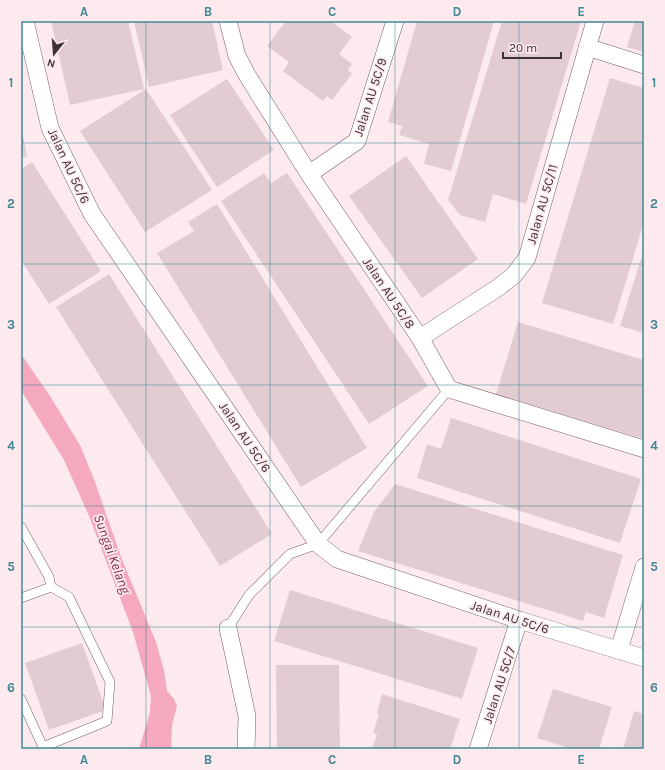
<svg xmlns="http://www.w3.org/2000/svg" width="665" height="770" viewBox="0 0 665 770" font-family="Karla,sans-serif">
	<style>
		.water { fill: #f5a9be }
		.building { fill: #e3ccd1 }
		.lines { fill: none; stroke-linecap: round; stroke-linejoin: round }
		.lane-casing { stroke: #756166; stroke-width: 10 }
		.street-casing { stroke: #756166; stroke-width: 18 }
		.lane { stroke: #fff; stroke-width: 9 }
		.street { stroke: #fff; stroke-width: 17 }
		.grid { fill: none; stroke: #438895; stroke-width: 1; stroke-opacity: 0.55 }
		.labels { text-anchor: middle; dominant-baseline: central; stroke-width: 3.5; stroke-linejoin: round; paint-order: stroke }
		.street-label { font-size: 13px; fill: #3b3234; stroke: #fdeaee }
		.water-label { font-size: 14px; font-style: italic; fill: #842d4c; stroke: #fdeaee }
		.neatline { fill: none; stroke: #438895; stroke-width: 1.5 }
		.grid-label { font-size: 13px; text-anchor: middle; font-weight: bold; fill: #438895 }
	</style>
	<rect width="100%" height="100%" fill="#fdeaee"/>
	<polygon class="water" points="21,354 50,396 81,447 95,482 121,557 156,642 164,670 167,691 174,699 177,706 172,725 171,749 139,749 150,712 151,696 133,632 89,516 64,460 21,390"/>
	<g class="building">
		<polygon points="51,21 128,21 144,89 70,105"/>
		<polygon points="134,21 212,21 223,70 149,87"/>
		<polygon points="286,21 331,21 352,37 339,54 352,64 348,70 352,74 332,100 327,96 323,101 283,71 289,62 267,46"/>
		<polygon points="417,21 494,21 451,171 424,164 429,144 399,135 402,126 388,122"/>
		<polygon points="502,21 581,21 526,204 493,194 485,222 460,215 448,200"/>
		<polygon points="635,21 644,21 644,52 627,47"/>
		<polygon points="610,78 644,88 644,222 613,324 542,303"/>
		<polygon points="227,79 274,150 217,187 170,115"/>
		<polygon points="146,89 212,190 145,232 80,131"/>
		<polygon points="21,124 27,157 21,158"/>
		<polygon points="406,156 478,259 422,298 349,196"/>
		<polygon points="32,162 101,271 49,304 21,260 21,169"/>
		<polygon points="264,173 271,183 287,173 428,386 369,424 221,201"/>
		<polygon points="217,204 367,448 301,487 157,253 194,231 188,222"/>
		<polygon points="644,249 644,333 620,326"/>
		<polygon points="109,274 272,534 220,566 56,307"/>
		<polygon points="518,322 644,360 644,439 496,394"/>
		<polygon points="451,418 641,479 620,543 417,478 427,444 441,449"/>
		<polygon points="395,484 623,555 604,618 586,612 583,621 358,551 374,512"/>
		<polygon points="290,590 478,648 462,699 274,641"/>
		<polygon points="82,643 106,710 49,730 25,663"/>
		<polygon points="276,665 339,665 340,749 277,749"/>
		<polygon points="553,689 612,707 599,749 572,749 537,738"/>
		<polygon points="382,694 460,719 450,749 372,749 377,734 373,733 379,714 377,713"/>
		<polygon points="634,711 644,714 644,749 623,749"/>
	</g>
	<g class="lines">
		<g class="lane-casing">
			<g id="lane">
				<polyline points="21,527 49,577 51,587"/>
				<polyline points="21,598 51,587 69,597 110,682 107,721 43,747 21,699"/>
				<polyline points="228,628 249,595 290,554 318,544 449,389"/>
			</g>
		</g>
		<g class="street-casing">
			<g id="street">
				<polyline points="25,21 50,128 92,214 318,544 337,559 519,620 644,658"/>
				<polyline points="228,21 237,56 247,75 309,174 420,338 449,389 644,449"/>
				<polyline points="587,47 644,65"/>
				<polyline points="309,174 357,141 395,21"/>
				<polyline points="420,338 499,287 514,275 527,258 595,21"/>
				<polyline points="228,628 247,716 246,749"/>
				<polyline points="619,650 644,567"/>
				<polyline points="478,749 519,620"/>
			</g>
		</g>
		<use href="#lane" class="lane"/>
		<use href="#street" class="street"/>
	</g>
	<path class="grid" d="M 146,21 L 146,749M 270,21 L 270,749M 395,21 L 395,749M 519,21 L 519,749M 21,143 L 644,143M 21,264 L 644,264M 21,385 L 644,385M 21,506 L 644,506M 21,627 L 644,627"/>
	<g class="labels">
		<g class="street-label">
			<text transform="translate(370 97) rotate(-72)">Jalan AU 5C/9</text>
			<text transform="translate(69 166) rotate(65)">Jalan AU 5C/6</text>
			<text transform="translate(542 204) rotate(-74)">Jalan AU 5C/11</text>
			<text transform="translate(389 293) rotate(56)">Jalan AU 5C/8</text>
			<text transform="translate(245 437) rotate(56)">Jalan AU 5C/6</text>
			<text transform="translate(510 617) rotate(18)">Jalan AU 5C/6</text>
			<text transform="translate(499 685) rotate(-72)">Jalan AU 5C/7</text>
		</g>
		<g class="water-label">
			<text transform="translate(112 554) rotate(70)">Sungai Kelang</text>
		</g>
	</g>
	<rect width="665" height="770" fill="none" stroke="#fdeaee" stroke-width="44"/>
	<g transform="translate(54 54) rotate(197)" stroke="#fdeaee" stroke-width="3" paint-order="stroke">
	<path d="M0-3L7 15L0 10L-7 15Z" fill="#3b3234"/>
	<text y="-6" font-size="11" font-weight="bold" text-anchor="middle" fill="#3b3234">N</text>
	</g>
	<path d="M503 52v6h58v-6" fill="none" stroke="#3b3234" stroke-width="2"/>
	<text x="509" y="52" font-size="12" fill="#3b3234" stroke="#fdeaee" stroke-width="3" paint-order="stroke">20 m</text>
	<rect x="22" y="22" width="621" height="726" class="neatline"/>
	<g class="grid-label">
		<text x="84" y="16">A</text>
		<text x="208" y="16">B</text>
		<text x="332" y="16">C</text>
		<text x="457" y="16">D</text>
		<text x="581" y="16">E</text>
		<text x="11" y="87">1</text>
		<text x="654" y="87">1</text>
		<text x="11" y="208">2</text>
		<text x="654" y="208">2</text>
		<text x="11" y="329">3</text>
		<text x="654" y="329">3</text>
		<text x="11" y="450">4</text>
		<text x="654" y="450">4</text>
		<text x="11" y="571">5</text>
		<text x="654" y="571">5</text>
		<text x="11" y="692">6</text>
		<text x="654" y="692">6</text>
		<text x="84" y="764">A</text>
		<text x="208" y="764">B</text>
		<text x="332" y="764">C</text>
		<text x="457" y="764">D</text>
		<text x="581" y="764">E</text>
	</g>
</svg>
